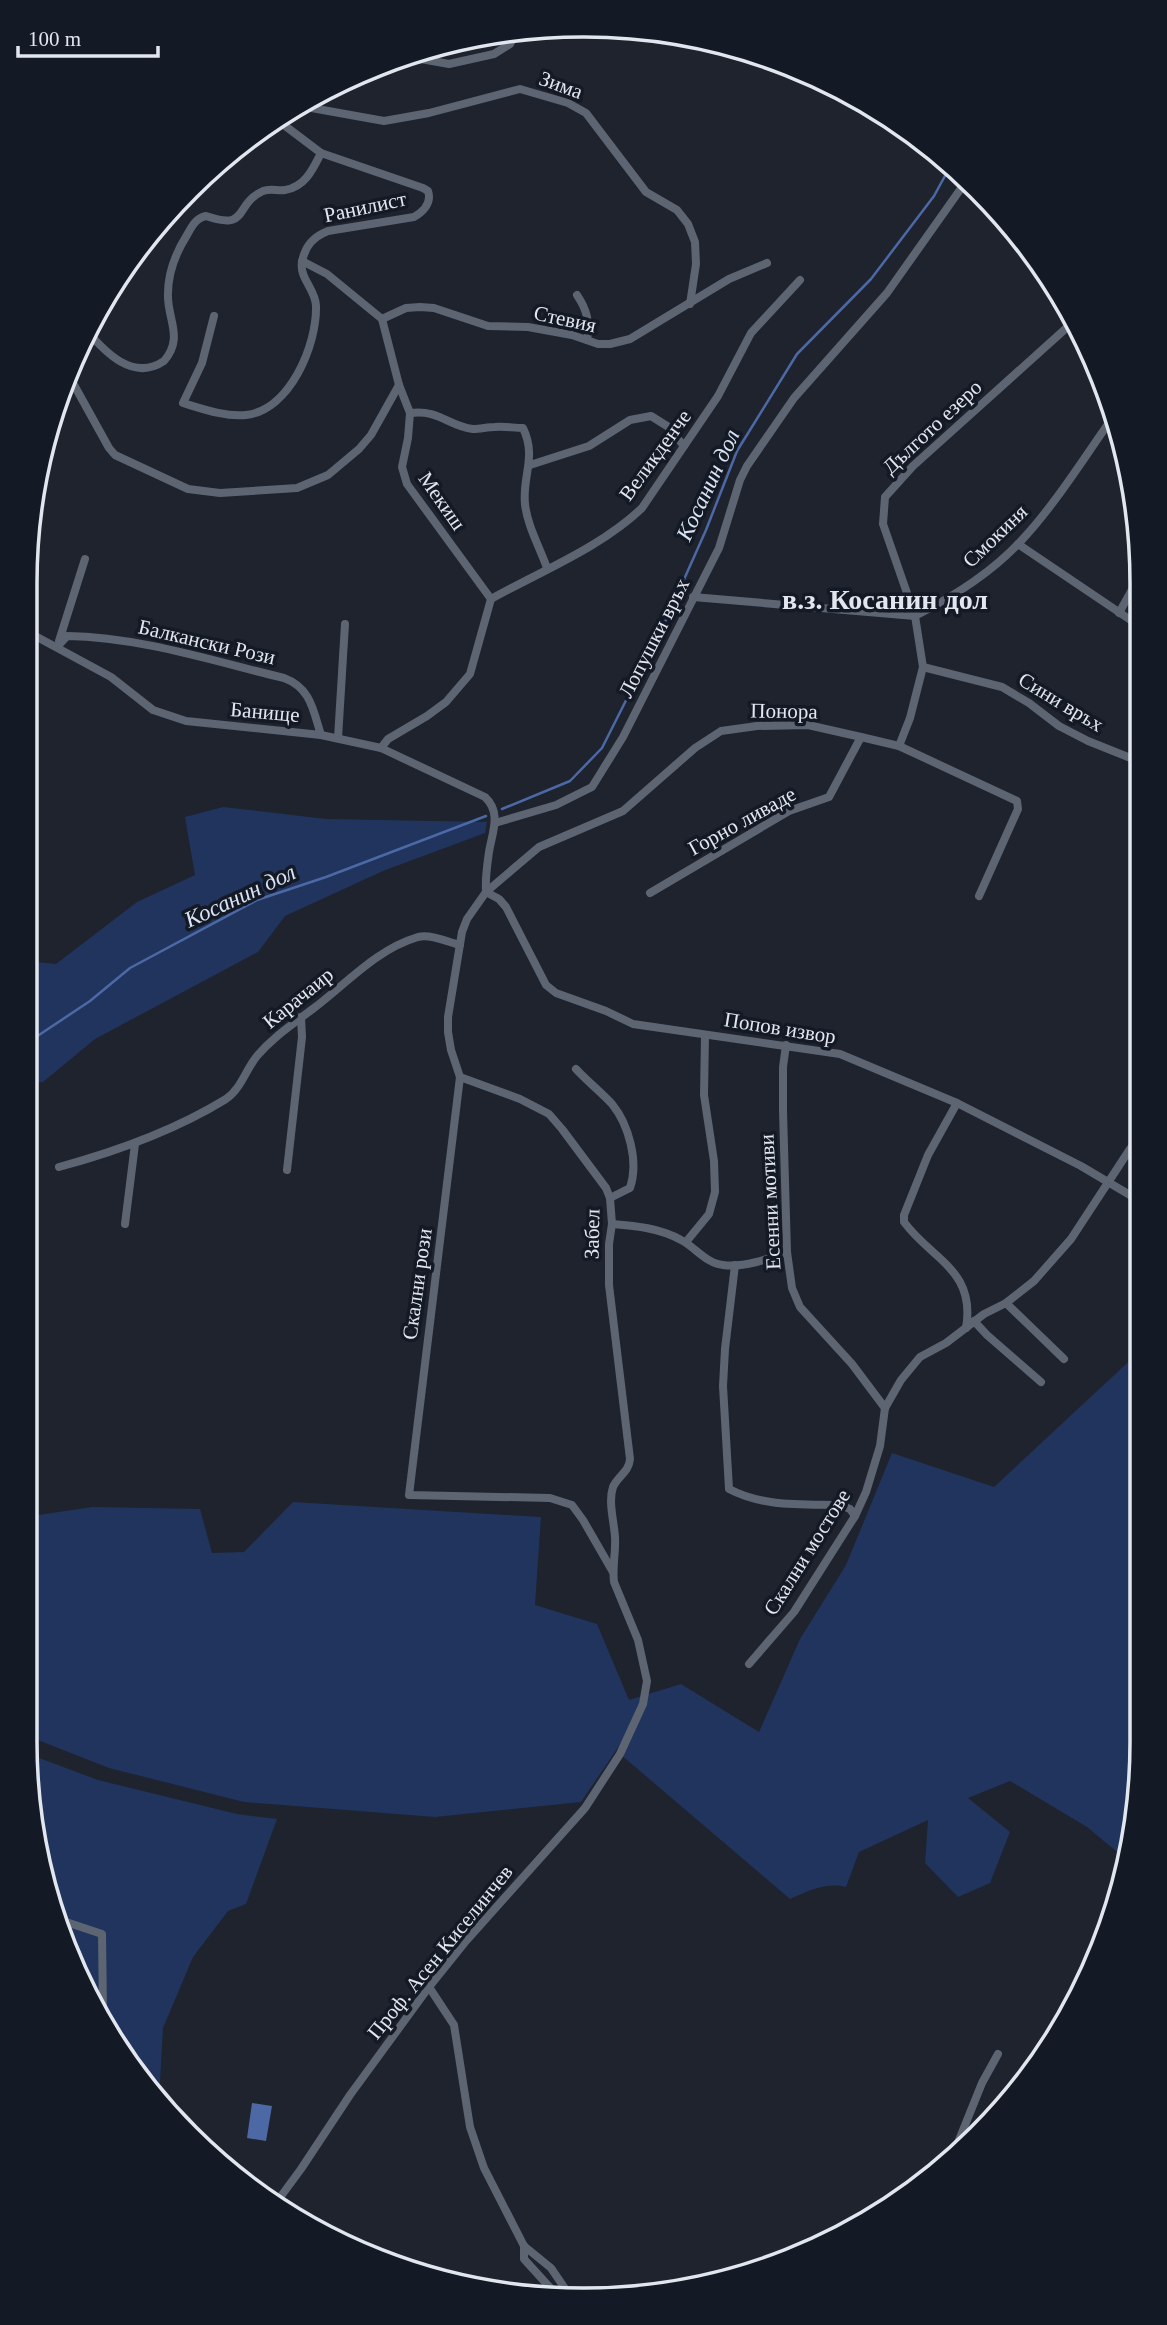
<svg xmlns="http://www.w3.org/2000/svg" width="1167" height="2325" viewBox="0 0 1167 2325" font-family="Georgia,serif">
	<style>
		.green { fill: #20345e }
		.water { fill: #4c69a5 }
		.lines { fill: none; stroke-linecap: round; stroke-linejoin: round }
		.stream { stroke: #4c69a5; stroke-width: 2.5 }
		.minor { stroke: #5e6572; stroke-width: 8 }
		.labels { text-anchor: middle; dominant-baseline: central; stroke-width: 7; stroke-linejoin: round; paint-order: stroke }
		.street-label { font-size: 21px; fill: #e2e6ee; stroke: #141a25 }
		.water-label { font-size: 23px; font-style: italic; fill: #d9e3f4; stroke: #141a25 }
		.district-label { font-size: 28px; font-weight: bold; fill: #e2e6ee; stroke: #141a25 }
		.rim { fill: none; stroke: #e2e6ee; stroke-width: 3.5 }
	</style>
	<rect width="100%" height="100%" fill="#1e232e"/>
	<g class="green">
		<polygon points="223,807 326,819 487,822 485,833 383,871 285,916 258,952 95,1039 43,1082 25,1083 25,961 56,964 137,902 195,875 185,817"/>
		<path d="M 1140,1351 L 1141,1778 L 1128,1861 L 1087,1827 L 1010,1781 L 968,1798 L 1010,1832 L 990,1883 L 958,1897 L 925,1863 L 928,1820 L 859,1852 L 846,1887 C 825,1882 809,1891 790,1899 L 620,1754 L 621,1743 L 581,1802 L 435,1817 L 244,1802 L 109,1768 L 25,1735 L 25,1517 L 92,1507 L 200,1509 L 212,1553 L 244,1552 L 293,1502 L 541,1517 L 535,1605 L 597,1624 L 629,1700 L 681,1684 L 759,1732 L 800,1639 L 846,1565 L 892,1453 L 994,1487 Z"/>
		<polygon points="26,1753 98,1780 237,1814 277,1819 246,1904 228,1911 193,1957 163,2028 159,2100 140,2082 54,1922"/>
	</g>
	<polygon class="water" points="252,2103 272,2106 266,2141 247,2138"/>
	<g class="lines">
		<g class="stream">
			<polyline points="502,809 570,781 602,748 661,631 706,530 737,451 797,354 871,279 934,196 952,163"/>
			<polyline points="25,1040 39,1035 90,1001 130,968 257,900 326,877 486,816"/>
		</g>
		<g class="minor">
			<polyline points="389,61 421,59 449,64 494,54 510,44 518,30"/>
			<polyline points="295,105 384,121 429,113 520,89 568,103 586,113 646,192 677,210 688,224 695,242 696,264 690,304"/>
			<polyline points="302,261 327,274 382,319 399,385 410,413 408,438 402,467 407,484 491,599"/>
			<path d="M 577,295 C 587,310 590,322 587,340"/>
			<path d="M 214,316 L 202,363 L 183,403 C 203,409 225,417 246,415 C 290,410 317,345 316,306 C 316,290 299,278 302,262 C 305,246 313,237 328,231 L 414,217 C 423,212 432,203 428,191 L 423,188 L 321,153 L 276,119"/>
			<polyline points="382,319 406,308 420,307 434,308 488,326 528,327 572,335 598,344 610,344 630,339 729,279 767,263"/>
			<path d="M 86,330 C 105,352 133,382 164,361 C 183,339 169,322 168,298 C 167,275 175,254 187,235 C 192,226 196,218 206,216 C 250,231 233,205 263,191 C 270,188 278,191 285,190 C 305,187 313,169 321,153"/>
			<polyline points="68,374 109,448 115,455 188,489 220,493 297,488 328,475 359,449 371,435 399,385"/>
			<path d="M 410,413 C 439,409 448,426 473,429 C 480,429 488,427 495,427 C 504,426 514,428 523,428 C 537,457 522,476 525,504 C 527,525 540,548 547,568"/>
			<polyline points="530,465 589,446 630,420 651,416 667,426 684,446"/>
			<polyline points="1018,544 1138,625"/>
			<path d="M 693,597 L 915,616 C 953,597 990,574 1020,542 C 1055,505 1083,459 1113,417"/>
			<path d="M 491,599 C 541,571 600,548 642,508 L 718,396 L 751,333 L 800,280"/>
			<polyline points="1119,613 1138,579"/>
			<path d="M 26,631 L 111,677 L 153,710 L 186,721 L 321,735 L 381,748 L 485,797 C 502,813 492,833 489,852 C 487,866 485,878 486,892"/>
			<polyline points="59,641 85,559"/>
			<path d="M 57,647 L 67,636 C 140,637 213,661 284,678 C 311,688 313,710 321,735"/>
			<polyline points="923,667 1002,687 1029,703 1059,726 1088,741 1138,761"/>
			<polyline points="338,738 345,624"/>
			<polyline points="899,746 910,718 923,667 915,616 883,524 885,497 913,466 1073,322"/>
			<polyline points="381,748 388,739 427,716 446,702 470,674 491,599"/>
			<polyline points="495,823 556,805 592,787 623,737 719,548 740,480 747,466 794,398 887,293 967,180"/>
			<polyline points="486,892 499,899 506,907 546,985 556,993 606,1011 633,1024 840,1054 957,1103 1081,1166 1140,1201"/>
			<polyline points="650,893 789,811 829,797 861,737"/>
			<polyline points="786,1045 783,1067 783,1111 787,1252 792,1288 800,1307 852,1364 885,1408"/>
			<path d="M 576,1069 C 587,1081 601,1092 612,1104 C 629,1125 639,1162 630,1188 L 610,1198"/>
			<path d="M 957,1103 L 928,1155 L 904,1215 L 904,1222 C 932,1260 976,1270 966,1328"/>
			<path d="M 59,1167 C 118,1151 174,1131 226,1099 C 241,1089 246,1069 257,1056 C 274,1036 293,1024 314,1008 C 347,983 377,949 418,937 C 431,934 448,942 460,945"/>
			<polyline points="287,1170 302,1037 301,1017"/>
			<polyline points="125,1224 135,1144"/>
			<path d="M 612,1224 C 636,1226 660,1228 681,1240 C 695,1247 707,1264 723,1265 C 743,1268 768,1259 787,1252"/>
			<polyline points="686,1242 709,1214 715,1192 714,1161 704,1095 705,1035"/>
			<path d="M 735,1265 L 725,1349 L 723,1386 L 729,1489 C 763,1507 802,1504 840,1505 L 850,1509 L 855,1516"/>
			<polyline points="1006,1303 1064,1359"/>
			<polyline points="974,1321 987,1335 1041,1382"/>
			<polyline points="613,1572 583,1520 572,1505 550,1498 409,1495 460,1077 451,1050 448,1032 448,1017 462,932 467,919 486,892 539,847 623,811 695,748 721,731 757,726 808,725 861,737 899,746 1017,801 1018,809 979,896"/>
			<polyline points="749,1664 794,1612 855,1516 866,1492 880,1446 885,1408 901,1380 920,1357 946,1343 984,1314 1006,1303 1034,1281 1071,1239 1130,1149 1139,1138"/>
			<polyline points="54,1918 102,1934 103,2013"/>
			<polyline points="429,1987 454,2025 470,2127 484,2168 524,2246 551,2268 568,2293"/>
			<polyline points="953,2155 982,2083 998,2054"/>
			<path d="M 273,2207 L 301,2169 L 350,2095 L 429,1987 L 466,1941 L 585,1808 L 620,1754 L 643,1704 L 647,1681 L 638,1640 L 614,1582 C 612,1567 616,1552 615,1537 C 614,1521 608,1502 613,1487 C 618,1476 629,1472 630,1459 L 609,1285 L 609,1244 L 612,1224 L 610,1198 L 606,1188 L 562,1129 L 549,1114 L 520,1099 L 460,1077"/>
			<polyline points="524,2246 524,2259 554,2292"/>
		</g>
	</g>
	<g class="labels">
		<g class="street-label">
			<text transform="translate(561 85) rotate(20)">Зима</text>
			<text transform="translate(365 207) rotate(-12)">Ранилист</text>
			<text transform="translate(565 319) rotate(12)">Стевия</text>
			<text transform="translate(932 427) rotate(-43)">Дългото езеро</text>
			<text transform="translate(655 455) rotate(-54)">Великденче</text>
			<text transform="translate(442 501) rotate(55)">Мекиш</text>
			<text transform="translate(995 536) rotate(-44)">Смокиня</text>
			<text transform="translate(654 638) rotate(-63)">Лопушки връх</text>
			<text transform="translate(207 642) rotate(13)">Балкански Рози</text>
			<text transform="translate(1061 702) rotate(31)">Сини връх</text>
			<text transform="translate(784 711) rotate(1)">Понора</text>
			<text transform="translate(265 712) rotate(5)">Банище</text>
			<text transform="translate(742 821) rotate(-29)">Горно ливаде</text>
			<text transform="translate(298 998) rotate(-39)">Карачаир</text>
			<text transform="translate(780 1028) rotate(9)">Попов извор</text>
			<text transform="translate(770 1202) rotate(-93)">Есенни мотиви</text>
			<text transform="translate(592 1234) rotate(-89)">Забел</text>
			<text transform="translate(417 1284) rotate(-82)">Скални рози</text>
			<text transform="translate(807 1552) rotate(-58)">Скални мостове</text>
			<text transform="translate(440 1952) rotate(-51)">Проф. Асен Киселинчев</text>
		</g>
		<g class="water-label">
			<text transform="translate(708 485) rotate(-65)">Косанин дол</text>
			<text transform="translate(240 896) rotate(-25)">Косанин дол</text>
		</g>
		<g class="district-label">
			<text x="885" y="599">в.з. Косанин дол</text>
		</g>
	</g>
	<path d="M0 0H1167V2325H0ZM583 37H584A546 546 0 0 1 1130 583V1742A546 546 0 0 1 584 2288H583A546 546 0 0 1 37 1742V583A546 546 0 0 1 583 37Z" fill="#141a25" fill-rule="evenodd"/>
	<path class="rim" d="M583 37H584A546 546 0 0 1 1130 583V1742A546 546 0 0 1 584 2288H583A546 546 0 0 1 37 1742V583A546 546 0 0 1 583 37Z"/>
	<path d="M18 46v10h140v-10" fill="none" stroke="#e2e6ee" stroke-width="3.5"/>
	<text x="28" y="46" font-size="21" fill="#e2e6ee" stroke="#141a25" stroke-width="5" paint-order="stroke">100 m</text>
</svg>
